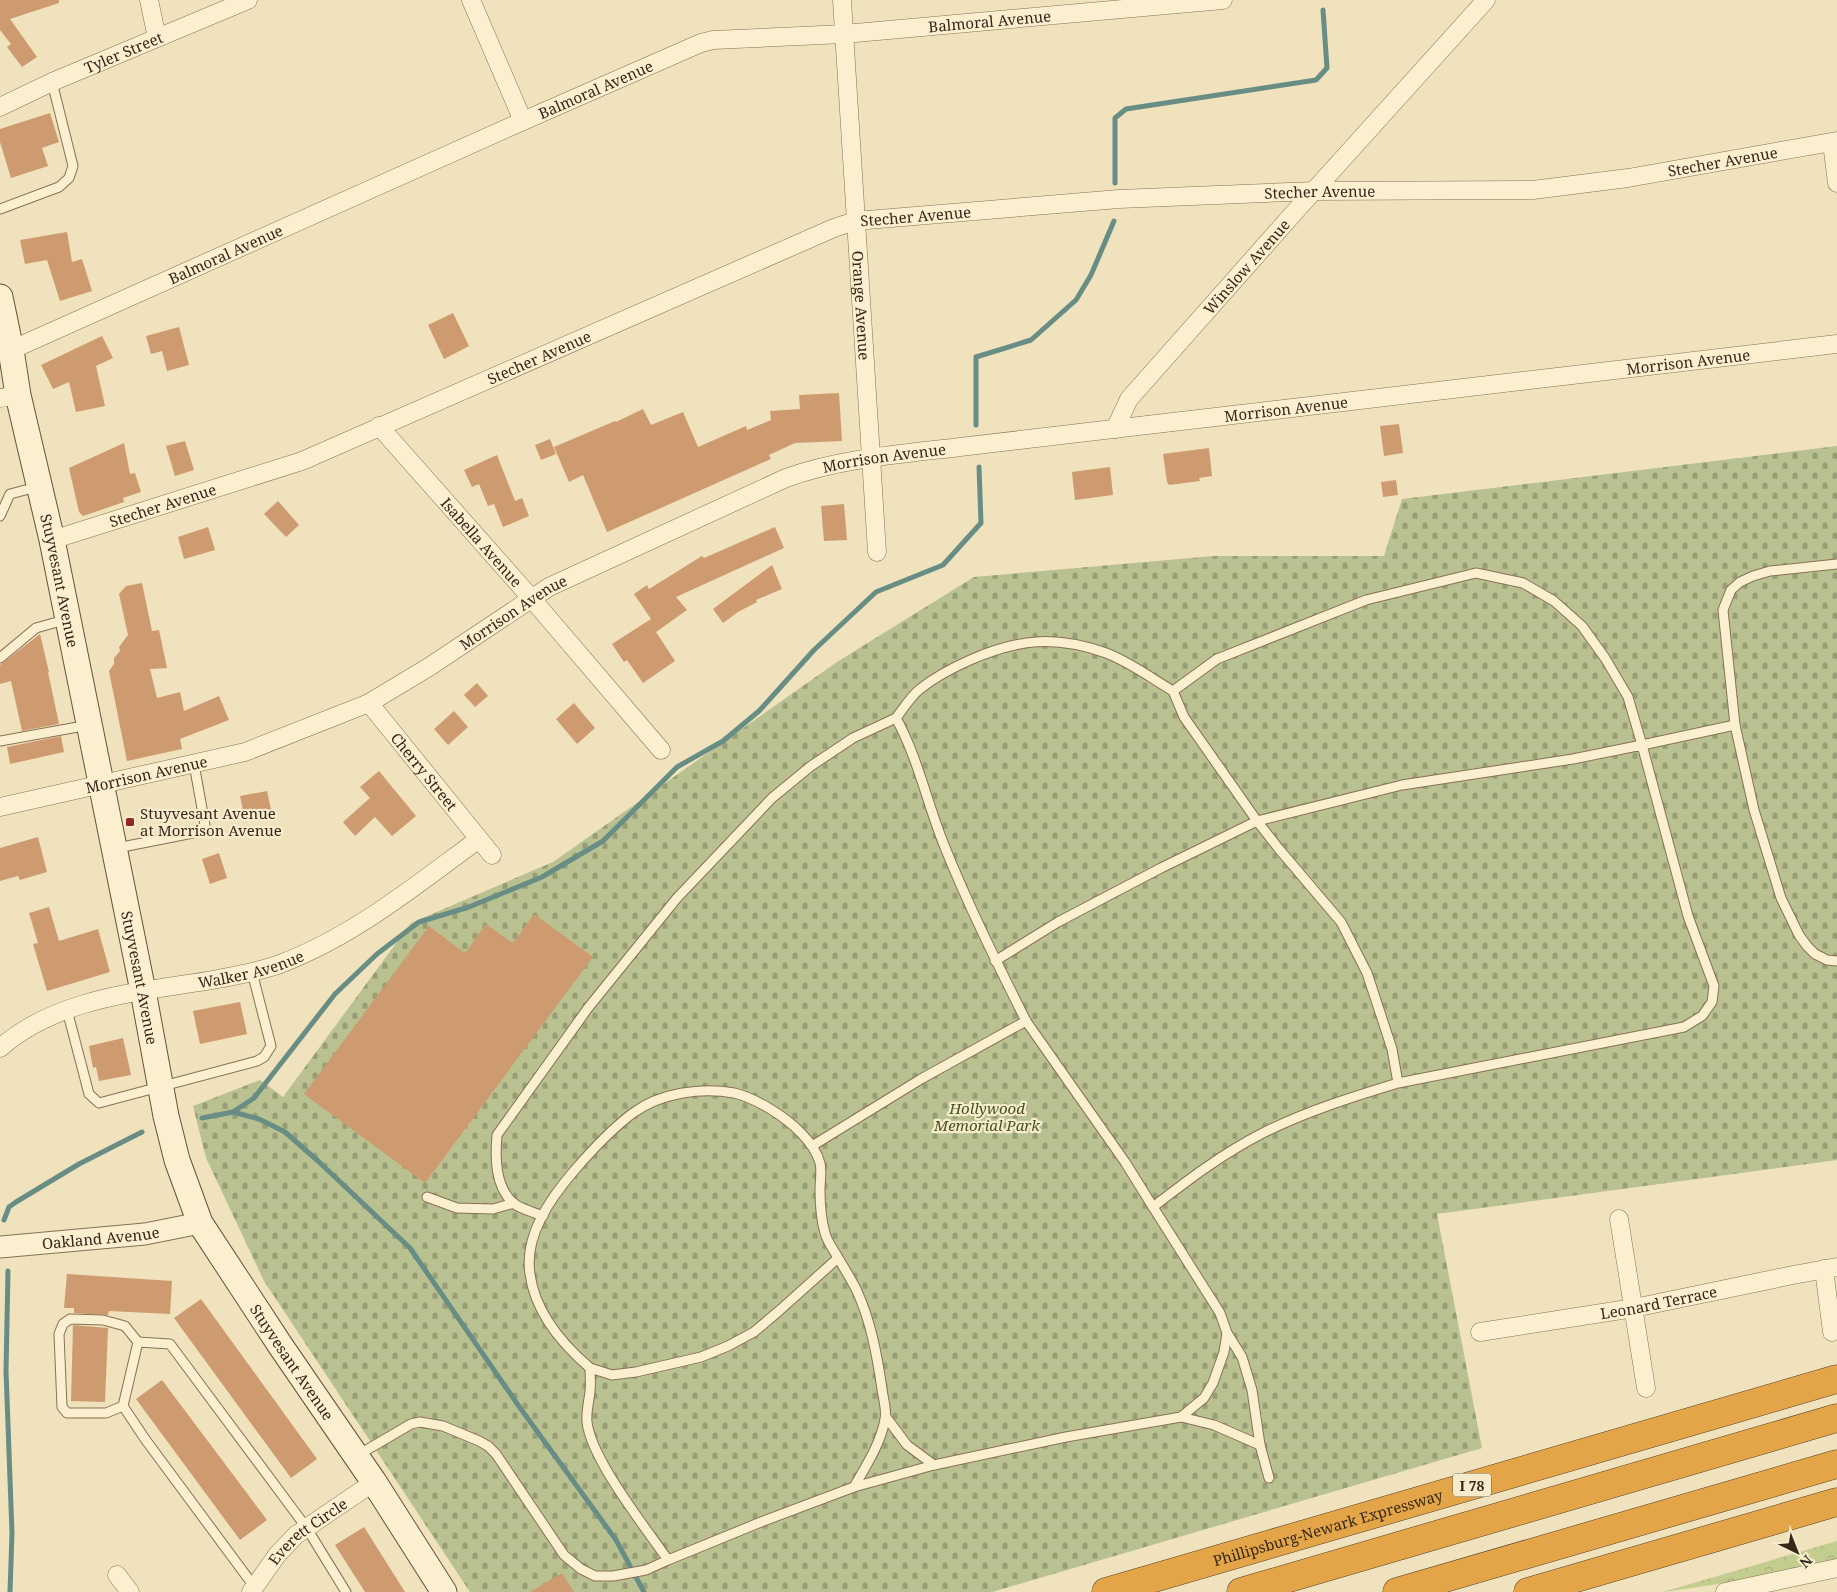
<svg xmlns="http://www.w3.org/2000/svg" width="1837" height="1592" viewBox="0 0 1837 1592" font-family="'Noto Serif',serif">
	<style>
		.forest { fill: url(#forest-crowns) }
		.cemetery { fill: url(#cemetery-stones) }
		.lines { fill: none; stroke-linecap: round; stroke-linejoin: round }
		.stream { stroke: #688d85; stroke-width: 5 }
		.building { fill: #ce9b70 }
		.service-casing { stroke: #877155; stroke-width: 11 }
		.minor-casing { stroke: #877155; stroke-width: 19 }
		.tertiary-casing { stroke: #877155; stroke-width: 23 }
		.secondary-casing { stroke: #685239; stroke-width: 27 }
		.motorway-casing { stroke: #543f2a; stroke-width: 29 }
		.service { stroke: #faefcf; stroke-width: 9 }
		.minor { stroke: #faefcf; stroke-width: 18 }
		.tertiary { stroke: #faefcf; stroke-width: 21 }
		.secondary { stroke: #faefcf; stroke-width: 25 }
		.motorway { stroke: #e3a548; stroke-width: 28 }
		.poi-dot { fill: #972723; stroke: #f6eccc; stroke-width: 2 }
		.labels { text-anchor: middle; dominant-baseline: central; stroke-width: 4.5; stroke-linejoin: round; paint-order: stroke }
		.shield { fill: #f6eccc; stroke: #6f6350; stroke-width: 1 }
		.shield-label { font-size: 14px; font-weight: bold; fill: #35281b }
		.street-label { font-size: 15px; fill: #35281b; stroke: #f6eccc }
		.poi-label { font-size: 15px; fill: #35281b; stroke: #f6eccc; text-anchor: start }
		.park-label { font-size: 15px; font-style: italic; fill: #445220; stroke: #f6eccc }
	</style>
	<defs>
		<pattern id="forest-crowns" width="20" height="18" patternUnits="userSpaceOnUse" patternTransform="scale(1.25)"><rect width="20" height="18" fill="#c3cd90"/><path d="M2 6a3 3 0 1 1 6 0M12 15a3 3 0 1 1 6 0" fill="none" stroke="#a8b07c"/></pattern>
		<pattern id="cemetery-stones" width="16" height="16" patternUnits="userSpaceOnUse" patternTransform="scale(1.25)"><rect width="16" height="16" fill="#b9c190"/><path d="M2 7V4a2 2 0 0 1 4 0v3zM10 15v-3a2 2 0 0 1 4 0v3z" fill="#979d75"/></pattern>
	</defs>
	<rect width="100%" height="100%" fill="#efe2bc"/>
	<polygon class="forest" points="1837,1541 1837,1567 1663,1592"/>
	<polygon class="cemetery" points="1837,446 1837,1160 1437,1214 1482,1448 992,1592 470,1592 264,1281 206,1158 193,1106 260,1080 283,1097 411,923 553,862 837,662 974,577 1214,556 1384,556 1402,499"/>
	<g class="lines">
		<g class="stream">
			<polyline points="1115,183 1115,118 1126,109 1316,80 1327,68 1323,10"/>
			<polyline points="976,425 976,357 1031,340 1076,300 1091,275 1114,221"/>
			<polyline points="233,1112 254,1098 335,994 377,954 419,922 469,907 542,877 603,841 677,767 723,741 759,711 814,650 876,592 943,565 981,523 979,467"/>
			<polyline points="202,1118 233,1112 259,1119 285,1132 318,1161 410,1248 518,1405 616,1540 644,1592"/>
			<polyline points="4,1220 9,1207 16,1202 79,1164 142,1132"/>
			<polyline points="8,1271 6,1371 12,1533 10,1592"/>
		</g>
	</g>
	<g class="building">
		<polygon points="0,0 59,0 59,3 10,19 37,57 22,67 7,47 11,44 0,30"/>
		<polygon points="50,113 59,142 42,148 48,166 11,178 0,142 0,129"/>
		<polygon points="67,232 72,262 82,259 92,291 60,301 47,260 25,264 20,240"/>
		<polygon points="453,313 469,346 444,359 428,325"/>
		<polygon points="179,327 189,365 167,371 162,351 151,354 146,336"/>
		<polygon points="102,336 113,358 96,366 105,406 76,412 69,382 53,389 41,365"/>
		<polygon points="839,393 842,441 795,443 769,455 771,459 607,532 583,475 569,482 554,447 615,421 616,422 643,409 651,425 683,412 698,447 746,426 747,430 771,420 770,411 800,409 799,395"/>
		<polygon points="1399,424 1403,453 1384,456 1380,426"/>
		<polygon points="550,439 556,454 541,460 535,445"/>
		<polygon points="185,441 194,470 175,476 166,446"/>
		<polygon points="124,443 130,474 135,473 141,492 123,498 124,502 83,516 79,512 69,468"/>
		<polygon points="1209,448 1212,476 1199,478 1200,481 1169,485 1167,482 1163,454"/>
		<polygon points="497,455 515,501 522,498 529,516 503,527 494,504 488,506 479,484 472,487 464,470"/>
		<polygon points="1110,467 1113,495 1075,500 1072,472"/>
		<polygon points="1396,480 1398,495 1383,497 1381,482"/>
		<polygon points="278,501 299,525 286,537 264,514"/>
		<polygon points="844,504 847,540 824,541 821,506"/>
		<polygon points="208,527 215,550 184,559 178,537"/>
		<polygon points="775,527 784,548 676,597 687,610 656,632 675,661 643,683 627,660 624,662 612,644 651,619 634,594 647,585 649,589 702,556 704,558"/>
		<polygon points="772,565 782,589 756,600 757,602 738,612 723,623 713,609"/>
		<polygon points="142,583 152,631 159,630 167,668 150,669 157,698 180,692 184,711 219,696 229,720 180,739 182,749 127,761 109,671 114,664 114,658 120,651 119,647 128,635 119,594 126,586"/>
		<polygon points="40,634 49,672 48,672 59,724 22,731 11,681 0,684 0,665"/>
		<polygon points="477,683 488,696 475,707 464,695"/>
		<polygon points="574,703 595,728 577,744 556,719"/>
		<polygon points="454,711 468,727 448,745 434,729"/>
		<polygon points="61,736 64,752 10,764 7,747"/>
		<polygon points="379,771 416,816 392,836 375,817 355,836 343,822 370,798 360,787"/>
		<polygon points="267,791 272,814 245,820 240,796"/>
		<polygon points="38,837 47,872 20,880 18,876 0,881 0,848"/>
		<polygon points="219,853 227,878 210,884 202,859"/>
		<polygon points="49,907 59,941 98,929 110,972 47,991 33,944 38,943 29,913"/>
		<polygon points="534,914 593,957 425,1183 304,1094 429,926 465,953 486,924 513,943"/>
		<polygon points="240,1002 247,1034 200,1044 193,1011"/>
		<polygon points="123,1038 131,1075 99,1081 96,1067 93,1068 89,1046"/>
		<polygon points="67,1274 172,1281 170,1314 109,1311 108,1315 74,1313 74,1308 64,1308"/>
		<polygon points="201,1299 317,1459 291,1478 174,1318"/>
		<polygon points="73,1325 108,1328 105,1402 71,1401"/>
		<polygon points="162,1380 267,1520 240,1540 136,1399"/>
		<polygon points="364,1527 405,1592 365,1592 335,1545"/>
		<polygon points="562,1573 574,1592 530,1592"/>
	</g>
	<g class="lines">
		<g class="service-casing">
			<g id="service">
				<polyline points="0,209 59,187 69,178 73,166 52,82"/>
				<polyline points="0,516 10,494 37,487"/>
				<polyline points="1837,564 1770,571 1753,576 1740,582 1731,590 1723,610 1735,725 1754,810 1781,898 1799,935 1807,946 1815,954 1827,960 1837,961"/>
				<polyline points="0,658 36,628 68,619"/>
				<polyline points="0,741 89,725"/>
				<polyline points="117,848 198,832 205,825 194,764"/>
				<polyline points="995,961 1058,922 1161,868 1257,821 1184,717 1173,691"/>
				<polyline points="67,1010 89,1094 99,1103 257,1061 264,1057 271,1046 252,972"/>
				<polyline points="1026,1021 1125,1162 1153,1207"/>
				<path d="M 812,1146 L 921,1079 L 1026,1021 C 997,963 968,905 944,845 C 927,803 918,758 896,718 C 903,709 911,696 920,689 C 935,677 952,668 970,660 C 1018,639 1055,635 1106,653 C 1130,662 1151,678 1173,691 L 1217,659 L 1366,600 L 1476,573 L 1523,583 L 1554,601 L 1582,626 L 1605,658 L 1628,697 L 1642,745 L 1735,725"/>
				<polyline points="427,1197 457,1208 493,1209 514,1203"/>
				<path d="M 543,1216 C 534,1212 520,1209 513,1203 C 495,1186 495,1158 497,1135 L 588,1008 L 677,898 L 772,798 L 811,766 L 853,738 L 896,718"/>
				<polyline points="1227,1333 1242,1357 1252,1390 1260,1445 1269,1478"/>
				<polyline points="590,1368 612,1375 636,1372 701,1357 728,1346 754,1332 780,1310 838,1258"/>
				<polyline points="123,1406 106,1413 67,1413 62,1407 59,1334 63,1324 70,1319 103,1320 125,1326 138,1342"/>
				<polyline points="886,1417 907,1445 934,1465"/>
				<polyline points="1181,1417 1214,1425 1260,1445"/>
				<path d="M 358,1455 L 411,1424 L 420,1422 L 443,1426 L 479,1441 L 488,1446 L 496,1454 L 564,1555 L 581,1569 L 595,1576 L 613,1576 L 646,1570 L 668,1560 L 761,1522 L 854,1487 C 866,1466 881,1443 885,1419 C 887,1410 883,1398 882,1389 C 877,1355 871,1322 857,1291 C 851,1279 844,1268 837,1256 C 833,1249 827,1241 825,1233 C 821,1219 820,1204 820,1190 C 820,1181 822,1171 820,1163 C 817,1152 809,1141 801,1133 C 786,1117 756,1098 734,1093 C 701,1087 660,1093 633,1113 C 610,1130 591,1151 573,1172 C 550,1199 524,1236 530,1274 C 535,1312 562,1344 590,1368 C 590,1376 591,1384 590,1391 C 589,1402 586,1411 587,1422 C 591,1459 645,1527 668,1560"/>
				<path d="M 854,1487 L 934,1465 L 1066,1437 L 1181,1417 L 1204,1398 L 1213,1383 L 1224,1352 L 1227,1333 L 1220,1313 L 1153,1207 C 1188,1180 1222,1154 1261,1134 C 1304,1112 1352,1097 1398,1083 L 1392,1049 L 1367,973 L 1341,922 L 1279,849 L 1257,821 L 1402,785 L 1573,759 L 1642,745 L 1688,916 L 1714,986 L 1712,1002 L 1702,1016 L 1684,1027 L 1398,1083"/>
				<polyline points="256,1589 145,1439 123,1406 138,1342 170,1344 306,1527 346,1592"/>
			</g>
		</g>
		<g class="minor-casing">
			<g id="minor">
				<polyline points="149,0 157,38"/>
				<polyline points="471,0 523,121"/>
				<path id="s1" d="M 842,0 L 877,552"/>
				<path id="s2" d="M 0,107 L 52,82 L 248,0"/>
				<polyline points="1832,143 1837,183"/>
				<path id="s3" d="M 11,350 L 523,121 L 701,43 L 713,40 L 844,34 L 1223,0"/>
				<polyline points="0,398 18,395"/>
				<path id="s4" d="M 379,426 L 532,599 L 661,750"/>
				<path id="s5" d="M 1115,429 L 1129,399 L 1292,215 L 1486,0"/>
				<path id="s6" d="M 52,540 L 302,461 L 834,228 L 855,221 L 1119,199 L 1314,191 L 1533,190 L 1628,178 L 1837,141"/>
				<path id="s7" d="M 369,703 L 492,855"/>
				<path id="s8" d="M 0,807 L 245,752 L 369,703 L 429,667 L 549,587 L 786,478 C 842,458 902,454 960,447 L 1837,344"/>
				<path id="s9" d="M 0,1048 C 59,996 144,992 218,979 C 239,975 261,971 280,964 C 354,936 416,885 479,839"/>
				<polyline points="1619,1219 1646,1388"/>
				<polyline points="1824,1269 1832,1332"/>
				<path id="s10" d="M 1480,1332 L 1634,1308 L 1793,1275 L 1837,1267"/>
				<polyline points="117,1575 130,1592"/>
				<path id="s11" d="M 251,1592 L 277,1555 L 296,1535 L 374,1482"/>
				<polyline points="1725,1592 1837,1568"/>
			</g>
		</g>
		<g class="tertiary-casing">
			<g id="tertiary">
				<path id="s12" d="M 0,1247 L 145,1234 L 200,1223"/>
			</g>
		</g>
		<g class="secondary-casing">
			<g id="secondary">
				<path id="s13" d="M 0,297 L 11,350 L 18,395 L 52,540 L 143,991 L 166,1116 L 177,1160 L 200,1223 L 280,1345 L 374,1482 L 444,1592"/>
			</g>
		</g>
		<g class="motorway-casing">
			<g id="motorway">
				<path id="s14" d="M 1106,1592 L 1837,1379"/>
				<polyline points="1241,1592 1837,1418"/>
				<polyline points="1397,1592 1837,1464"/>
				<polyline points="1528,1592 1837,1502"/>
			</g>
		</g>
		<use href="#service" class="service"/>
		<use href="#minor" class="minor"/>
		<use href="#tertiary" class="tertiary"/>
		<use href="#secondary" class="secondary"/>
		<use href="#motorway" class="motorway"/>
	</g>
	<rect class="poi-dot" x="125" y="817" width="10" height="10" rx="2.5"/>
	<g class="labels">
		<rect class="shield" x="1453" y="1473.5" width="38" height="23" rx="4"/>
		<g class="shield-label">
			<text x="1472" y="1485">I 78</text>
		</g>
		<g class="street-label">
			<text stroke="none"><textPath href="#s3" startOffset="1045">Balmoral Avenue</textPath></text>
			<text stroke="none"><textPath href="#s2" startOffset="135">Tyler Street</textPath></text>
			<text stroke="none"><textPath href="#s3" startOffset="640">Balmoral Avenue</textPath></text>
			<text stroke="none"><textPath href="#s6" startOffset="1736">Stecher Avenue</textPath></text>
			<text stroke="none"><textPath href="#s6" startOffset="1331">Stecher Avenue</textPath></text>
			<text stroke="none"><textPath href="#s6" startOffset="926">Stecher Avenue</textPath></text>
			<text stroke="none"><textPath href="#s3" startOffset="235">Balmoral Avenue</textPath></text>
			<text stroke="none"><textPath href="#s5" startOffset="210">Winslow Avenue</textPath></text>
			<text stroke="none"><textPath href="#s1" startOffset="306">Orange Avenue</textPath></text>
			<text stroke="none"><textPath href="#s6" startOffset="521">Stecher Avenue</textPath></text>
			<text stroke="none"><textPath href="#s8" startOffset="1770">Morrison Avenue</textPath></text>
			<text stroke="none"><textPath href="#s8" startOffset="1365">Morrison Avenue</textPath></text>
			<text stroke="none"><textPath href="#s8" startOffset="960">Morrison Avenue</textPath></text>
			<text stroke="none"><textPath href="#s6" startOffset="116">Stecher Avenue</textPath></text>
			<text stroke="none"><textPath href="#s4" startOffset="155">Isabella Avenue</textPath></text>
			<text stroke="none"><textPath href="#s13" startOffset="290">Stuyvesant Avenue</textPath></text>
			<text stroke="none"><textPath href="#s8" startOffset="555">Morrison Avenue</textPath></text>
			<text stroke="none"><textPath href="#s7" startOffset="88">Cherry Street</textPath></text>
			<text stroke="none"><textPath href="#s8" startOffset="150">Morrison Avenue</textPath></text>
			<text stroke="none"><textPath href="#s9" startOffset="266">Walker Avenue</textPath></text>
			<text stroke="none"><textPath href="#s13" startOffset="695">Stuyvesant Avenue</textPath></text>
			<text stroke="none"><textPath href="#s12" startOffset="101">Oakland Avenue</textPath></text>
			<text stroke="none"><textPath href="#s10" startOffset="181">Leonard Terrace</textPath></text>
			<text stroke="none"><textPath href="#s13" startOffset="1115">Stuyvesant Avenue</textPath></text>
			<text stroke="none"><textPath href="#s14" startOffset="231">Phillipsburg-Newark Expressway</textPath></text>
			<text stroke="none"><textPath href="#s11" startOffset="84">Everett Circle</textPath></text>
		</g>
		<g class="poi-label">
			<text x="140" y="813">Stuyvesant Avenue<tspan x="140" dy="17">at Morrison Avenue</tspan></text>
		</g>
		<g class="park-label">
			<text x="987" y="1108">Hollywood<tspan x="987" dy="17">Memorial Park</tspan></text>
		</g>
	</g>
	<g transform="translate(1797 1552) rotate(137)" stroke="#f6eccc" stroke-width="4" paint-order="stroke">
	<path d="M0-4L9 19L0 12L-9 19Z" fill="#35281b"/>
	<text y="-8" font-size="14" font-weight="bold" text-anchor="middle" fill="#35281b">N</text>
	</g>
</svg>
